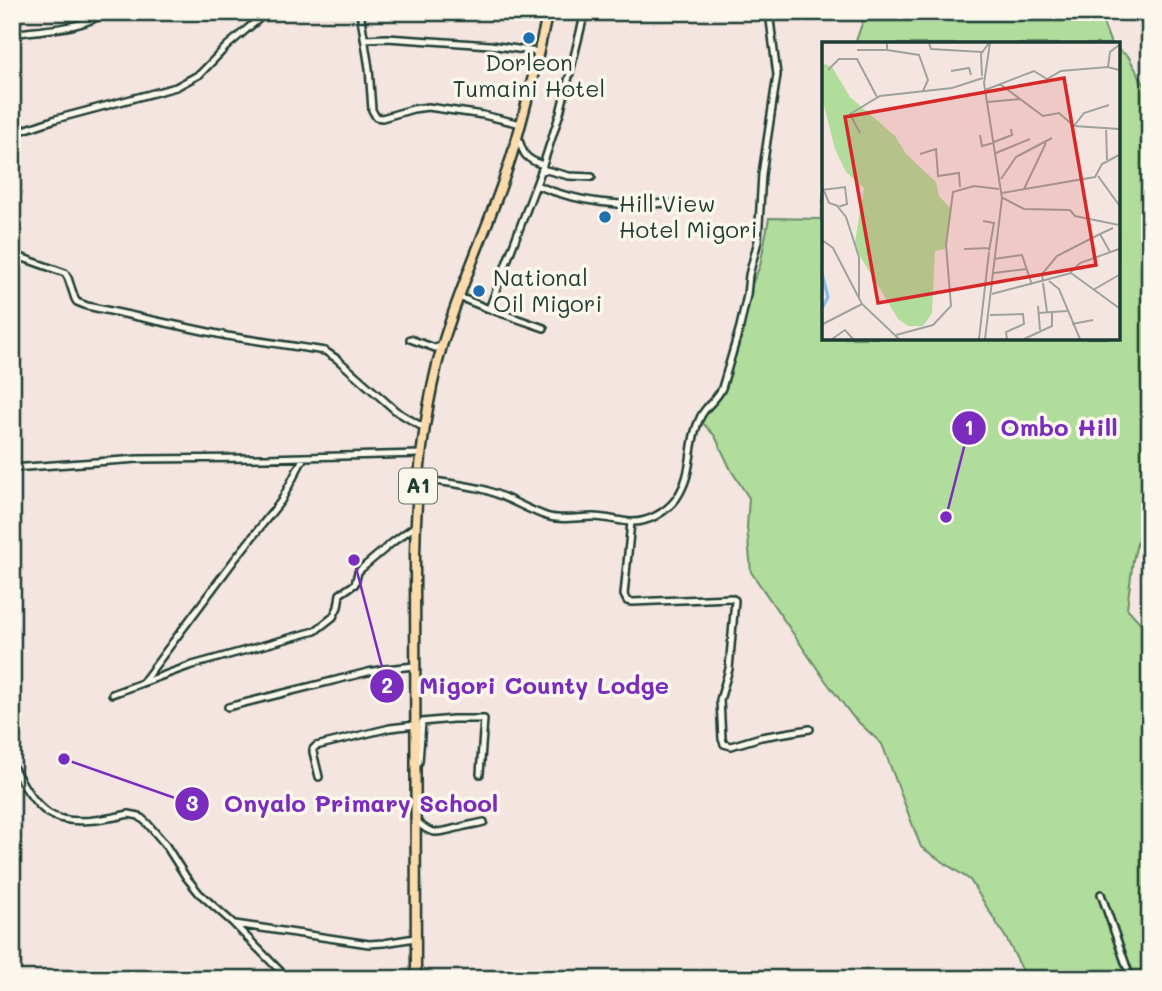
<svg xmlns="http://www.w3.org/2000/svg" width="1162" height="991" font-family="Mali,sans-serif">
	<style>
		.green { fill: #b0dd9b; stroke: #688d68; stroke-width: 2 }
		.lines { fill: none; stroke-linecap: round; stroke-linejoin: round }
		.minor-casing { stroke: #1f3d34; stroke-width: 10 }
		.highway-casing { stroke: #1f3d34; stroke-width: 13 }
		.minor { stroke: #fbf7ec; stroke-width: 5 }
		.highway { stroke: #fedbac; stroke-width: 8 }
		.poi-dot { fill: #1f6fb2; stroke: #fbf7ec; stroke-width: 2.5 }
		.labels { text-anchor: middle; stroke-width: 7; stroke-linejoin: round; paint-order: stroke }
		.shield { fill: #fbf7ec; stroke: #61756b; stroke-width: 2 }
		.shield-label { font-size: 21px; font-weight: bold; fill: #1f3d34 }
		.poi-label { font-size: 23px; fill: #1f3d34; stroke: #fbf7ec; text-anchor: start }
		.inset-river { fill: none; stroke: #8abfe7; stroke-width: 3.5 }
		.inset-road { fill: none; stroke: #9fa29c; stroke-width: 2 }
		.view { fill: #d62828; fill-opacity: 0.15; stroke: #d62828; stroke-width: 3.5 }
		.inset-edge { fill: none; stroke: #1f3d34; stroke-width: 3.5 }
		.leader { fill: none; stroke: #7b2cbf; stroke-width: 2.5 }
		.callout-dot { fill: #7b2cbf; stroke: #fbf7ec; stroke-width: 2.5 }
		.mark-label { font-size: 21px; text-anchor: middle; font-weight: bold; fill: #fff }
		.callout-label { font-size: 24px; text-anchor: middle; font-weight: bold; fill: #7b2cbf; stroke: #fbf7ec; stroke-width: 7; stroke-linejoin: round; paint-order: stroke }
	</style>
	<rect width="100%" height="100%" fill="#f4e5e1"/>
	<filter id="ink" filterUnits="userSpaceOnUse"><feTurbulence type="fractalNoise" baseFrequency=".0143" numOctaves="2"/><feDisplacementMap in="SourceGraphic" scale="14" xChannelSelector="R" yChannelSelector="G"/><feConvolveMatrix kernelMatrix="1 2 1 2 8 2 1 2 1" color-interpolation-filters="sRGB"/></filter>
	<g filter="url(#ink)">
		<path class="green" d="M 866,12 L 1099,12 L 1111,44 L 855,44 Z
			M 1118,50 L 1128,56 L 1150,95 L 1150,501 L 1146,506 L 1133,560 L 1127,608 L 1150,634 L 1150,979 L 1027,979 L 1006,938 L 970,880 L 921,847 L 882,744 L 853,717 L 825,680 L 751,572 L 747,527 L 749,498 L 731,470 L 715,436 L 699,419 L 715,400 L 733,350 L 747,295 L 760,266 L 769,218 L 821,219 L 824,191 L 824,338 L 1118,338 Z"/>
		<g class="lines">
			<defs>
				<path id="minor" d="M 360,12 L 369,68 L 372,110 L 376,117 L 382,118 L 413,109 L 428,107 L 483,115 L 521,124
					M 12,34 C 42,29 81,30 106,12
					M 364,39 L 387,38 L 490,45 L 538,52
					M 12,134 L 56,119 L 176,87 L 200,74 L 227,46 L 267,12
					M 518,137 C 523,154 525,159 543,165 L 542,169 L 569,176 L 592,177
					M 543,165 L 560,113 L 585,12
					M 542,169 L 489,309 L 544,328
					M 536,185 C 579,203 621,207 668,203
					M 12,254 L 65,273 L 68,278 L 75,299 L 77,302 L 87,306 L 227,336 L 325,351 L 337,359 L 396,411 L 424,428
					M 459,297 L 489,309
					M 410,339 L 435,348 L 442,346
					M 12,468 L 138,459 L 265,458 L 420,454
					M 419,479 C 440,482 461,484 482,489 C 504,495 524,508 546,516 C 561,521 578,517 593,517 C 606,517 618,521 630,522 C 648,523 666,512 676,499 C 695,472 687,444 700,418 C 705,406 717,400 722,388 L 740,327 L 747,295 L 749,275 L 758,241 L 762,174 L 777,75 L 769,12
					M 631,522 L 624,595 L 627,601 L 632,602 L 731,598 L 735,600 L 729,669 L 720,700 L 722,739 L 724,744 L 731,746 L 761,737 L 810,729
					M 143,682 L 235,559 L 281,501 L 304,457
					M 112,694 L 189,666 L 315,631 L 333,617 L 338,607 L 340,594 L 355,584 L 358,572 L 361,569 L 393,542 L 415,526
					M 228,707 L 368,672 L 385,669 L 415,666
					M 419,762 L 422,722 L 453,719 L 484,719 L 480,774
					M 12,765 C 21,781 32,802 48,813 C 69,827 107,819 129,814 L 139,816 L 147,823 L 165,844 L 186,877 L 199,893 L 233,923 L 288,979
					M 319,777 L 313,752 L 313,749 L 316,746 L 390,728 L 416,725
					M 416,820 C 432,838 440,832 461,827 C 469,825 476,824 484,822
					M 1101,894 L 1131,979
					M 235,924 L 369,944 L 384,943 L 415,938"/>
				<path id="highway" d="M 416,979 L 415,555 C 416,484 423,414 442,346 C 461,283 490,223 510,161 C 526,112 536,62 548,12"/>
			</defs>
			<use href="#minor" class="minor-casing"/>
			<use href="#highway" class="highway-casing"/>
			<use href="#minor" class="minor"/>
			<use href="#highway" class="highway"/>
		</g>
	</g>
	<g class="poi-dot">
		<circle cx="529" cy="38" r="7"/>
		<circle cx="605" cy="217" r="7"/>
		<circle cx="479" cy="291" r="7"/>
	</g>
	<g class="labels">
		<rect class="shield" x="399" y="468.5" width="38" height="35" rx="5"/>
		<g class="shield-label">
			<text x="418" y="493">A1</text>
		</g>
		<g class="poi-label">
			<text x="529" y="71" text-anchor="middle">Dorleon<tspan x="529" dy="26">Tumaini Hotel</tspan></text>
			<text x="619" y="212">Hill View<tspan x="619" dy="26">Hotel Migori</tspan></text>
			<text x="493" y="286">National<tspan x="493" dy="26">Oil Migori</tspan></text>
		</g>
	</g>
	<g transform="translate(822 42)">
		<rect width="298" height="298" fill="#f4e5e1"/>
		<path d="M 0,21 L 10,25 L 28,55 L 73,94 L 84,112 L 114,140 L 117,154 L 129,167 L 123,207 L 113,209 L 110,271 L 101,284 L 86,284 L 76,277 L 38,214 L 33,200 L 42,146 L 24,130 L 13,107 L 0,56 Z" fill="#b0dd9b"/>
		<path class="inset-river" d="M 0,232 L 6,255 L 0,266"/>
		<path class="inset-road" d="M 107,1 L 109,7 L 160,10M 35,8 L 65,8 L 65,1M 65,8 L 97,13 L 106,38 L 101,49M 286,25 L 288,10 L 297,3M 6,28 L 17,17 L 35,17 L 55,55M 129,29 L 147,26 L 149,33M 160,34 L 159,12 L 167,1M 178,42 L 221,74 L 237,71 L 252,84 L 297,87M 163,48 L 212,29 L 225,37 L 239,29 L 286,25 L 297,28M 165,60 L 198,57M 252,84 L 262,71 L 287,63M 284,85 L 285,118M 38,91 L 28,72 L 58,54 L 130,46 L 161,36M 158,93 L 160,104 L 171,101M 172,100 L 190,93 L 189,87M 174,111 L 208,97M 98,112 L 114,107 L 116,134 L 137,131 L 138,145M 276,134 L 297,163M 179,137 L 194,115 L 230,96M 0,144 L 7,161 L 16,164M 202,147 L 224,101M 0,148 L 23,145 L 25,162 L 16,165 L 24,175 L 37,215 L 37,257M 180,151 L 273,135 L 280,122 L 297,113M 181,156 L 202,167 L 248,168 L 253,174 L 297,183M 161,179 L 172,181 L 167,209M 0,198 L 11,206 L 40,262 L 77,297M 142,207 L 168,206M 288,210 L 278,192 L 291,186M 172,217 L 200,213 L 210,243M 172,231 L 205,227M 248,231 L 258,221 L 297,207M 227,239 L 237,247 L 258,297M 221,240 L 220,232 L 235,214 L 278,192M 221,241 L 225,270M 271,248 L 297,233M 170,252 L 249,231 L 297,266M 216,264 L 218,288M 216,271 L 245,269M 168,273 L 201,272 L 202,282 L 184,290 L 185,297M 1,282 L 40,262M 250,282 L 271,278M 74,293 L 111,283 L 129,264 L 124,203 L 131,150 L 152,144 L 177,147M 10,297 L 23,288 L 31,297M 157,297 L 167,210M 163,297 L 180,156 L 162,41 L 168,1M 202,297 L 230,284 L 230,270"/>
		<path class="view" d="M 242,36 L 274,223 L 56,261 L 23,75 Z"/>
		<rect width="298" height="298" class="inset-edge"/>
	</g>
	<path class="leader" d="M946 517L969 428M354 560L387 686M64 759L192 804"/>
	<g class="callout-dot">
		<circle cx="946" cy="517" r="7"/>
		<circle cx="354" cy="560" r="7"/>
		<circle cx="64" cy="759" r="7"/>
		<circle cx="969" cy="428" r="18"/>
		<circle cx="387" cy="686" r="18"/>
		<circle cx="192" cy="804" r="18"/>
	</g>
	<g class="mark-label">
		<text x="969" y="435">1</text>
		<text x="387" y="693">2</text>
		<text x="192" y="811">3</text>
	</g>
	<g class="callout-label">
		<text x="1059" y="436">Ombo Hill</text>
		<text x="544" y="694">Migori County Lodge</text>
		<text x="361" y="812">Onyalo Primary School</text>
	</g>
	<rect width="1162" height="991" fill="none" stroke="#fbf7ec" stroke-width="42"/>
	<rect x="21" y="21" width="1120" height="949" fill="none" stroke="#1f3d34" stroke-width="2.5" filter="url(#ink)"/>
</svg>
